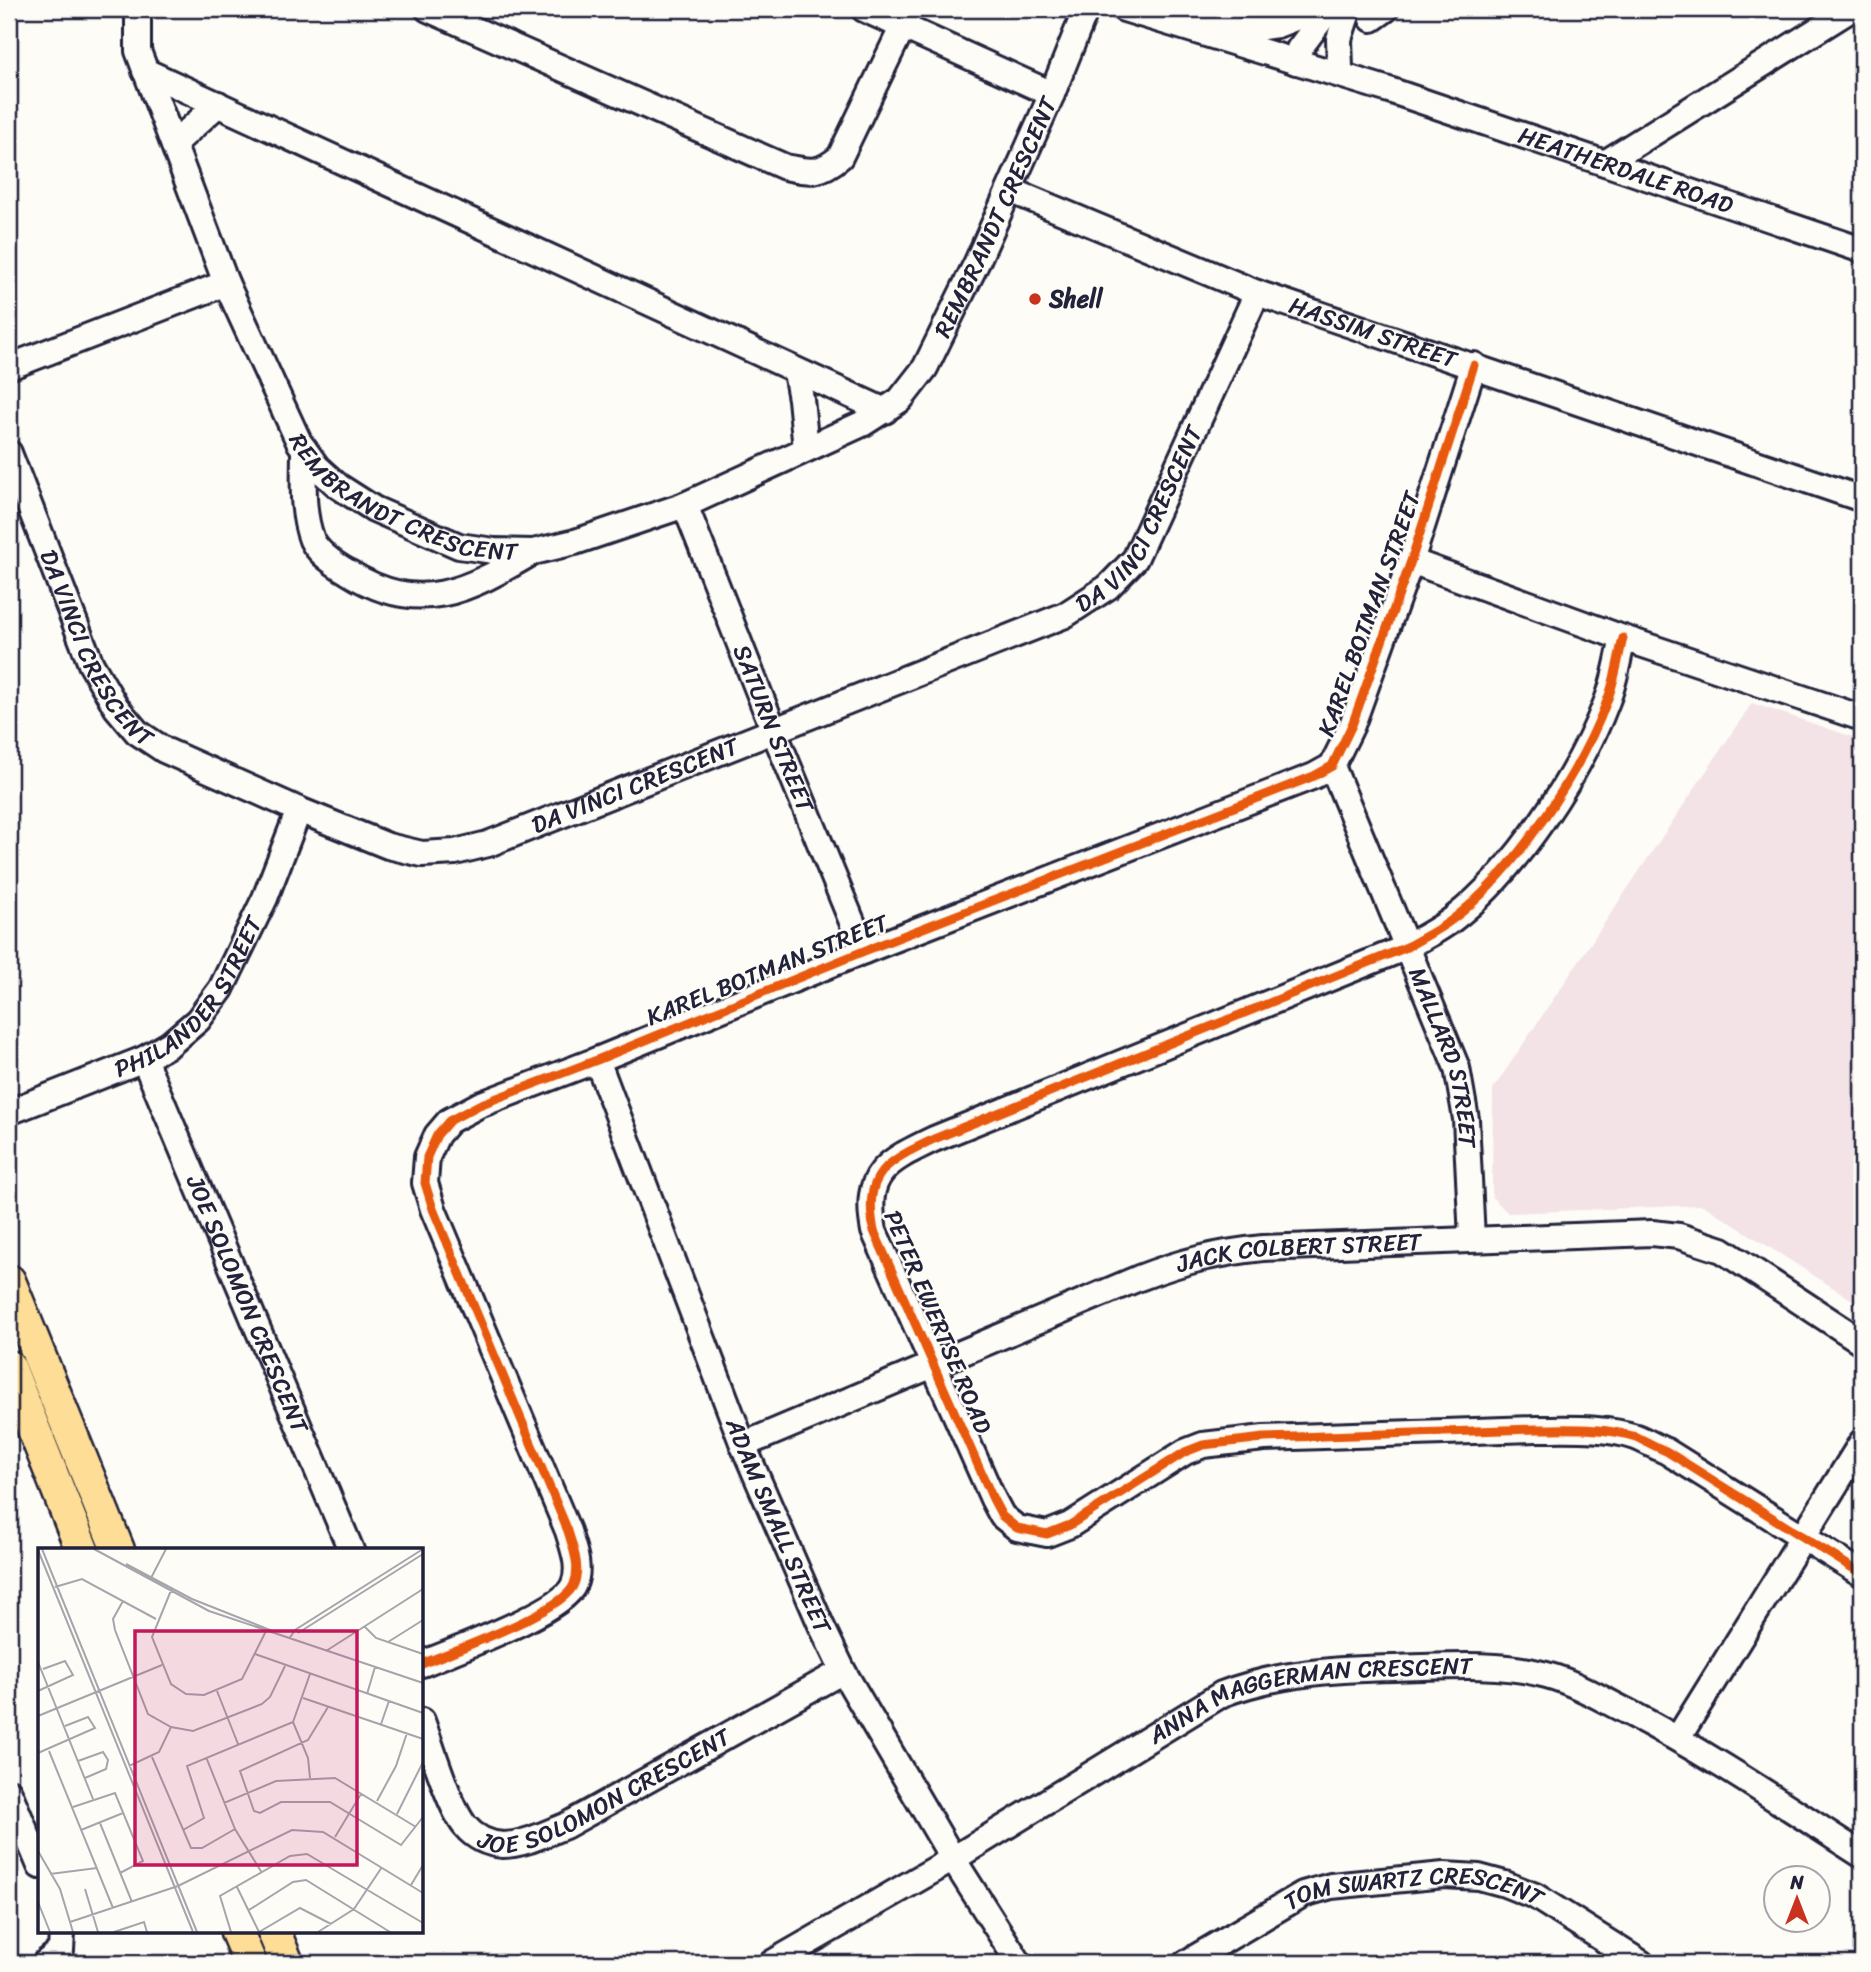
<svg xmlns="http://www.w3.org/2000/svg" width="1871" height="1972" font-family="Sriracha,sans-serif">
	<style>
		.built { fill: #f3e3e7 }
		.lines { fill: none; stroke-linecap: round; stroke-linejoin: round }
		.minor-casing { stroke: #22223b; stroke-width: 30 }
		.major-casing { stroke: #22223b; stroke-width: 37 }
		.minor { stroke: #fdfcf7; stroke-width: 24 }
		.major { stroke: #fedd96; stroke-width: 32 }
		.cycleway-casing { stroke: #fdfcf7; stroke-width: 13 }
		.cycleway { stroke: #e8590c; stroke-width: 9 }
		.poi-dot { fill: #c8321e; stroke: #fdfcf7; stroke-width: 2.5 }
		.labels { text-anchor: middle; stroke-width: 5; stroke-linejoin: round; paint-order: stroke }
		.street-label { font-size: 24px; fill: #22223b; stroke: #fdfcf7 }
		.poi-label { font-size: 24px; font-weight: bold; fill: #22223b; stroke: #fdfcf7; text-anchor: start }
		.inset-road { fill: none; stroke: #a5a5ac; stroke-width: 2 }
		.view { fill: #c2185b; fill-opacity: 0.15; stroke: #c2185b; stroke-width: 3.5 }
		.inset-edge { fill: none; stroke: #22223b; stroke-width: 3.5 }
	</style>
	<rect width="100%" height="100%" fill="#fdfcf7"/>
	<filter id="ink" filterUnits="userSpaceOnUse"><feTurbulence type="fractalNoise" baseFrequency=".0143" numOctaves="2"/><feDisplacementMap in="SourceGraphic" scale="14" xChannelSelector="R" yChannelSelector="G"/><feConvolveMatrix kernelMatrix="1 2 1 2 8 2 1 2 1" color-interpolation-filters="sRGB"/></filter>
	<g filter="url(#ink)">
		<path class="built" d="M 1752,703 L 1862,740 L 1862,1306 L 1703,1205 L 1508,1213 L 1492,1197 L 1493,1089 Z"/>
		<g class="lines">
			<defs>
				<g id="minor">
					<path id="s1" d="M 138,9 L 138,51 L 226,283 L 299,442 L 317,467 L 338,486 L 374,509 L 459,546 L 494,551 L 533,552 L 575,542 L 685,505 L 864,423 L 900,400 L 925,368 L 977,262 L 1052,94 L 1086,9"/>
					<path d="M 428,9 L 785,167 C 811,172 818,175 840,157 L 903,26 L 909,9"/>
					<path d="M 864,9 L 1052,94"/>
					<path id="s2" d="M 1124,9 L 1389,90 L 1862,250"/>
					<path d="M 1186,9 L 1230,26"/>
					<path d="M 1372,19 L 1386,9"/>
					<path d="M 1242,30 L 1277,25 L 1318,9"/>
					<path d="M 1296,62 L 1299,49 L 1329,9"/>
					<path d="M 1340,68 L 1339,39 L 1349,9"/>
					<path d="M 145,71 L 885,411"/>
					<path d="M 174,144 L 218,104"/>
					<path d="M 1605,163 L 1851,9"/>
					<path id="s3" d="M 1010,190 L 1257,293 L 1862,499"/>
					<path d="M 9,367 L 226,283"/>
					<path d="M 796,372 L 801,399 L 806,449"/>
					<path d="M 304,449 C 304,478 301,512 312,540 C 318,553 336,565 348,572 C 419,617 467,591 533,552"/>
					<path id="s4" d="M 9,453 L 91,664 L 116,707 L 137,732 L 164,750 L 299,810 L 388,846 L 422,854 L 455,852 L 488,844 L 1065,615 L 1108,587 L 1135,559 L 1257,293"/>
					<path id="s5" d="M 685,505 L 774,731 L 864,951"/>
					<path d="M 1411,561 L 1623,638 L 1862,718"/>
					<path d="M 1623,638 C 1618,659 1615,681 1607,701 C 1580,773 1515,872 1453,919 C 1439,930 1422,938 1407,947 L 934,1139 C 886,1162 863,1173 874,1231 L 993,1499 L 1002,1516 L 1017,1528 L 1047,1534 L 1070,1525 L 1185,1452 L 1203,1445 L 1264,1438 L 1537,1429 C 1570,1429 1605,1427 1636,1437 C 1646,1441 1656,1447 1666,1451 L 1862,1574"/>
					<path id="s6" d="M 1332,766 L 1457,1068 L 1466,1119 L 1472,1239"/>
					<path id="s7" d="M 144,1059 L 351,1550"/>
					<path id="s8" d="M 597,1060 L 743,1445 L 821,1625 L 843,1671 L 953,1859 L 1019,1963"/>
					<path id="s9" d="M 9,1112 L 144,1059 L 170,1044 L 198,1020 L 221,989 L 265,898 L 299,810"/>
					<path id="s10" d="M 743,1445 L 1139,1278 C 1183,1261 1217,1253 1263,1248 L 1652,1233 L 1679,1236 L 1722,1250 L 1862,1342"/>
					<path d="M 422,1664 C 452,1651 564,1612 574,1584 C 581,1567 573,1548 568,1531 L 433,1209 L 425,1183 L 427,1157 L 437,1135 L 449,1121 L 479,1105 L 597,1060 L 864,951 L 1314,776 L 1332,766 L 1352,725 L 1411,561 L 1474,365"/>
					<path id="s11" d="M 422,1721 C 432,1748 449,1806 465,1826 C 475,1838 489,1844 503,1845 C 524,1845 546,1833 565,1826 L 843,1671"/>
					<path d="M 1678,1738 L 1862,1442"/>
					<path d="M 9,1792 L 40,1866"/>
					<path d="M 45,1963 L 61,1950 L 62,1932"/>
					<path id="s12" d="M 772,1963 L 953,1859 L 1222,1694 C 1277,1673 1337,1669 1395,1668 C 1442,1667 1492,1662 1538,1673 C 1569,1679 1598,1697 1626,1711 C 1708,1753 1784,1805 1862,1855"/>
					<path id="s13" d="M 1186,1963 L 1303,1894 L 1331,1886 L 1444,1875 L 1479,1877 L 1505,1884 L 1535,1896 L 1641,1963"/>
				</g>
				<path id="major" d="M 9,1281 L 118,1550
					M 9,1367 L 82,1550
					M 237,1932 L 250,1963
					M 274,1932 L 287,1963"/>
			</defs>
			<use href="#minor" class="minor-casing"/>
			<use href="#major" class="major-casing"/>
			<use href="#minor" class="minor"/>
			<use href="#major" class="major"/>
			<defs>
				<path id="cycleway" d="M 1623,638 C 1618,659 1615,681 1607,701 C 1580,773 1515,872 1453,919 C 1439,930 1422,938 1407,947 L 934,1139 C 886,1162 863,1173 874,1231 L 993,1499 L 1002,1516 L 1017,1528 L 1047,1534 L 1070,1525 L 1185,1452 L 1203,1445 L 1264,1438 L 1537,1429 C 1570,1429 1605,1427 1636,1437 C 1646,1441 1656,1447 1666,1451 L 1862,1574
					M 422,1664 C 452,1651 564,1612 574,1584 C 581,1567 573,1548 568,1531 L 433,1209 L 425,1183 L 427,1157 L 437,1135 L 449,1121 L 479,1105 L 597,1060 L 864,951 L 1314,776 L 1332,766 L 1352,725 L 1411,561 L 1474,365"/>
			</defs>
			<use href="#cycleway" class="cycleway-casing"/>
			<use href="#cycleway" class="cycleway"/>
		</g>
	</g>
	<circle class="poi-dot" cx="1035" cy="299" r="7"/>
	<g class="labels">
		<g class="street-label">
			<text dy="8" stroke="none"><textPath href="#s2" startOffset="527">HEATHERDALE ROAD</textPath></text>
			<text dy="8" stroke="none"><textPath href="#s1" startOffset="1340">REMBRANDT CRESCENT</textPath></text>
			<text dy="8" stroke="none"><textPath href="#s3" startOffset="390">HASSIM STREET</textPath></text>
			<text dy="8" stroke="none"><textPath href="#s1" startOffset="588">REMBRANDT CRESCENT</textPath></text>
			<text dy="8" stroke="none"><textPath href="#s4" startOffset="1433">DA VINCI CRESCENT</textPath></text>
			<text transform="translate(1369 614) rotate(-70)" y="8">KAREL BOTMAN STREET</text>
			<text dy="8" stroke="none"><textPath href="#s4" startOffset="215">DA VINCI CRESCENT</textPath></text>
			<text dy="8" stroke="none"><textPath href="#s5" startOffset="240">SATURN STREET</textPath></text>
			<text dy="8" stroke="none"><textPath href="#s4" startOffset="845">DA VINCI CRESCENT</textPath></text>
			<text transform="translate(767 970) rotate(-22)" y="8">KAREL BOTMAN STREET</text>
			<text dy="8" stroke="none"><textPath href="#s9" startOffset="222">PHILANDER STREET</textPath></text>
			<text dy="8" stroke="none"><textPath href="#s6" startOffset="313">MALLARD STREET</textPath></text>
			<text dy="8" stroke="none"><textPath href="#s10" startOffset="593">JACK COLBERT STREET</textPath></text>
			<text dy="8" stroke="none"><textPath href="#s7" startOffset="266">JOE SOLOMON CRESCENT</textPath></text>
			<text transform="translate(938 1322) rotate(67)" y="8">PETER EWERTSE ROAD</text>
			<text dy="8" stroke="none"><textPath href="#s8" startOffset="500">ADAM SMALL STREET</textPath></text>
			<text dy="8" stroke="none"><textPath href="#s12" startOffset="609">ANNA MAGGERMAN CRESCENT</textPath></text>
			<text dy="8" stroke="none"><textPath href="#s11" startOffset="271">JOE SOLOMON CRESCENT</textPath></text>
			<text dy="8" stroke="none"><textPath href="#s13" startOffset="248">TOM SWARTZ CRESCENT</textPath></text>
		</g>
		<g class="poi-label">
			<text x="1049" y="307">Shell</text>
		</g>
	</g>
	<g transform="translate(38 1548)">
		<rect width="385" height="385" fill="#fdfcf7"/>
		<path class="inset-road" d="M 4,1 L 159,384M 56,1 L 171,63 L 385,135M 0,2 L 155,384M 88,16 L 154,51 L 237,84M 113,30 L 128,1M 17,39 L 44,31 L 118,71M 134,40 L 114,89 L 133,136 L 148,146 L 166,147 L 204,131 L 229,81M 85,53 L 75,71 L 77,82 L 110,166 L 133,179 L 155,183 L 224,156 L 232,149 L 247,118M 326,78 L 338,90 L 385,106M 260,85 L 385,6M 251,91 L 257,82 L 385,1M 350,94 L 385,72M 288,103 L 385,41M 217,106 L 385,165M 0,114 L 55,251M 0,143 L 35,127 L 27,113 L 5,121M 179,143 L 200,196M 329,146 L 337,119M 265,150 L 385,191M 290,159 L 270,192 L 202,223 L 216,263 L 222,265 L 243,254 L 292,254 L 363,297 L 385,269M 0,168 L 124,117M 255,174 L 270,210 L 272,230M 343,176 L 351,153M 11,203 L 75,360M 0,205 L 57,180 L 50,169 L 27,178M 114,209 L 153,300 L 164,300 L 197,281M 168,209 L 197,281 L 224,325M 40,213 L 65,204 L 70,212 L 68,221 L 47,230M 91,218 L 121,204 L 133,179M 339,253 L 358,218 L 369,185M 186,255 L 238,233 L 297,230 L 378,279M 35,259 L 77,245 L 105,313 L 82,325M 359,266 L 385,214M 62,275 L 94,354M 43,282 L 85,265M 145,282 L 166,270 L 149,218 L 255,174 L 272,126M 297,289 L 323,246M 0,303 L 22,341 L 35,384M 12,326 L 59,320M 373,337 L 385,317M 199,339 L 221,384M 47,341 L 60,384M 0,354 L 12,384M 211,362 L 255,334 L 268,332 L 352,384M 32,374 L 140,338 L 254,282 L 285,284 L 385,345M 76,384 L 106,374 L 109,384M 193,384 L 182,348 L 252,308 L 269,306 L 385,375M 221,384 L 262,360 L 293,376M 280,384 L 316,361 L 344,319"/>
		<path class="view" d="M 97,83 L 319,83 L 319,317 L 97,317 Z"/>
		<rect width="385" height="385" class="inset-edge"/>
	</g>
	<rect width="1871" height="1972" fill="none" stroke="#fdfcf7" stroke-width="35"/>
	<rect x="18" y="18" width="1836" height="1937" fill="none" stroke="#22223b" stroke-width="2.5" filter="url(#ink)"/>
	<g transform="translate(1797 1899)"><circle r="33" fill="#fdfcf7" stroke="#a5a5ac" stroke-width="2"/>
	<path d="M0-5L12 26L0 18L-12 26Z" fill="#c8321e"/>
	<text y="-10" font-size="19" font-weight="bold" text-anchor="middle" fill="#22223b">N</text>
	</g>
</svg>
